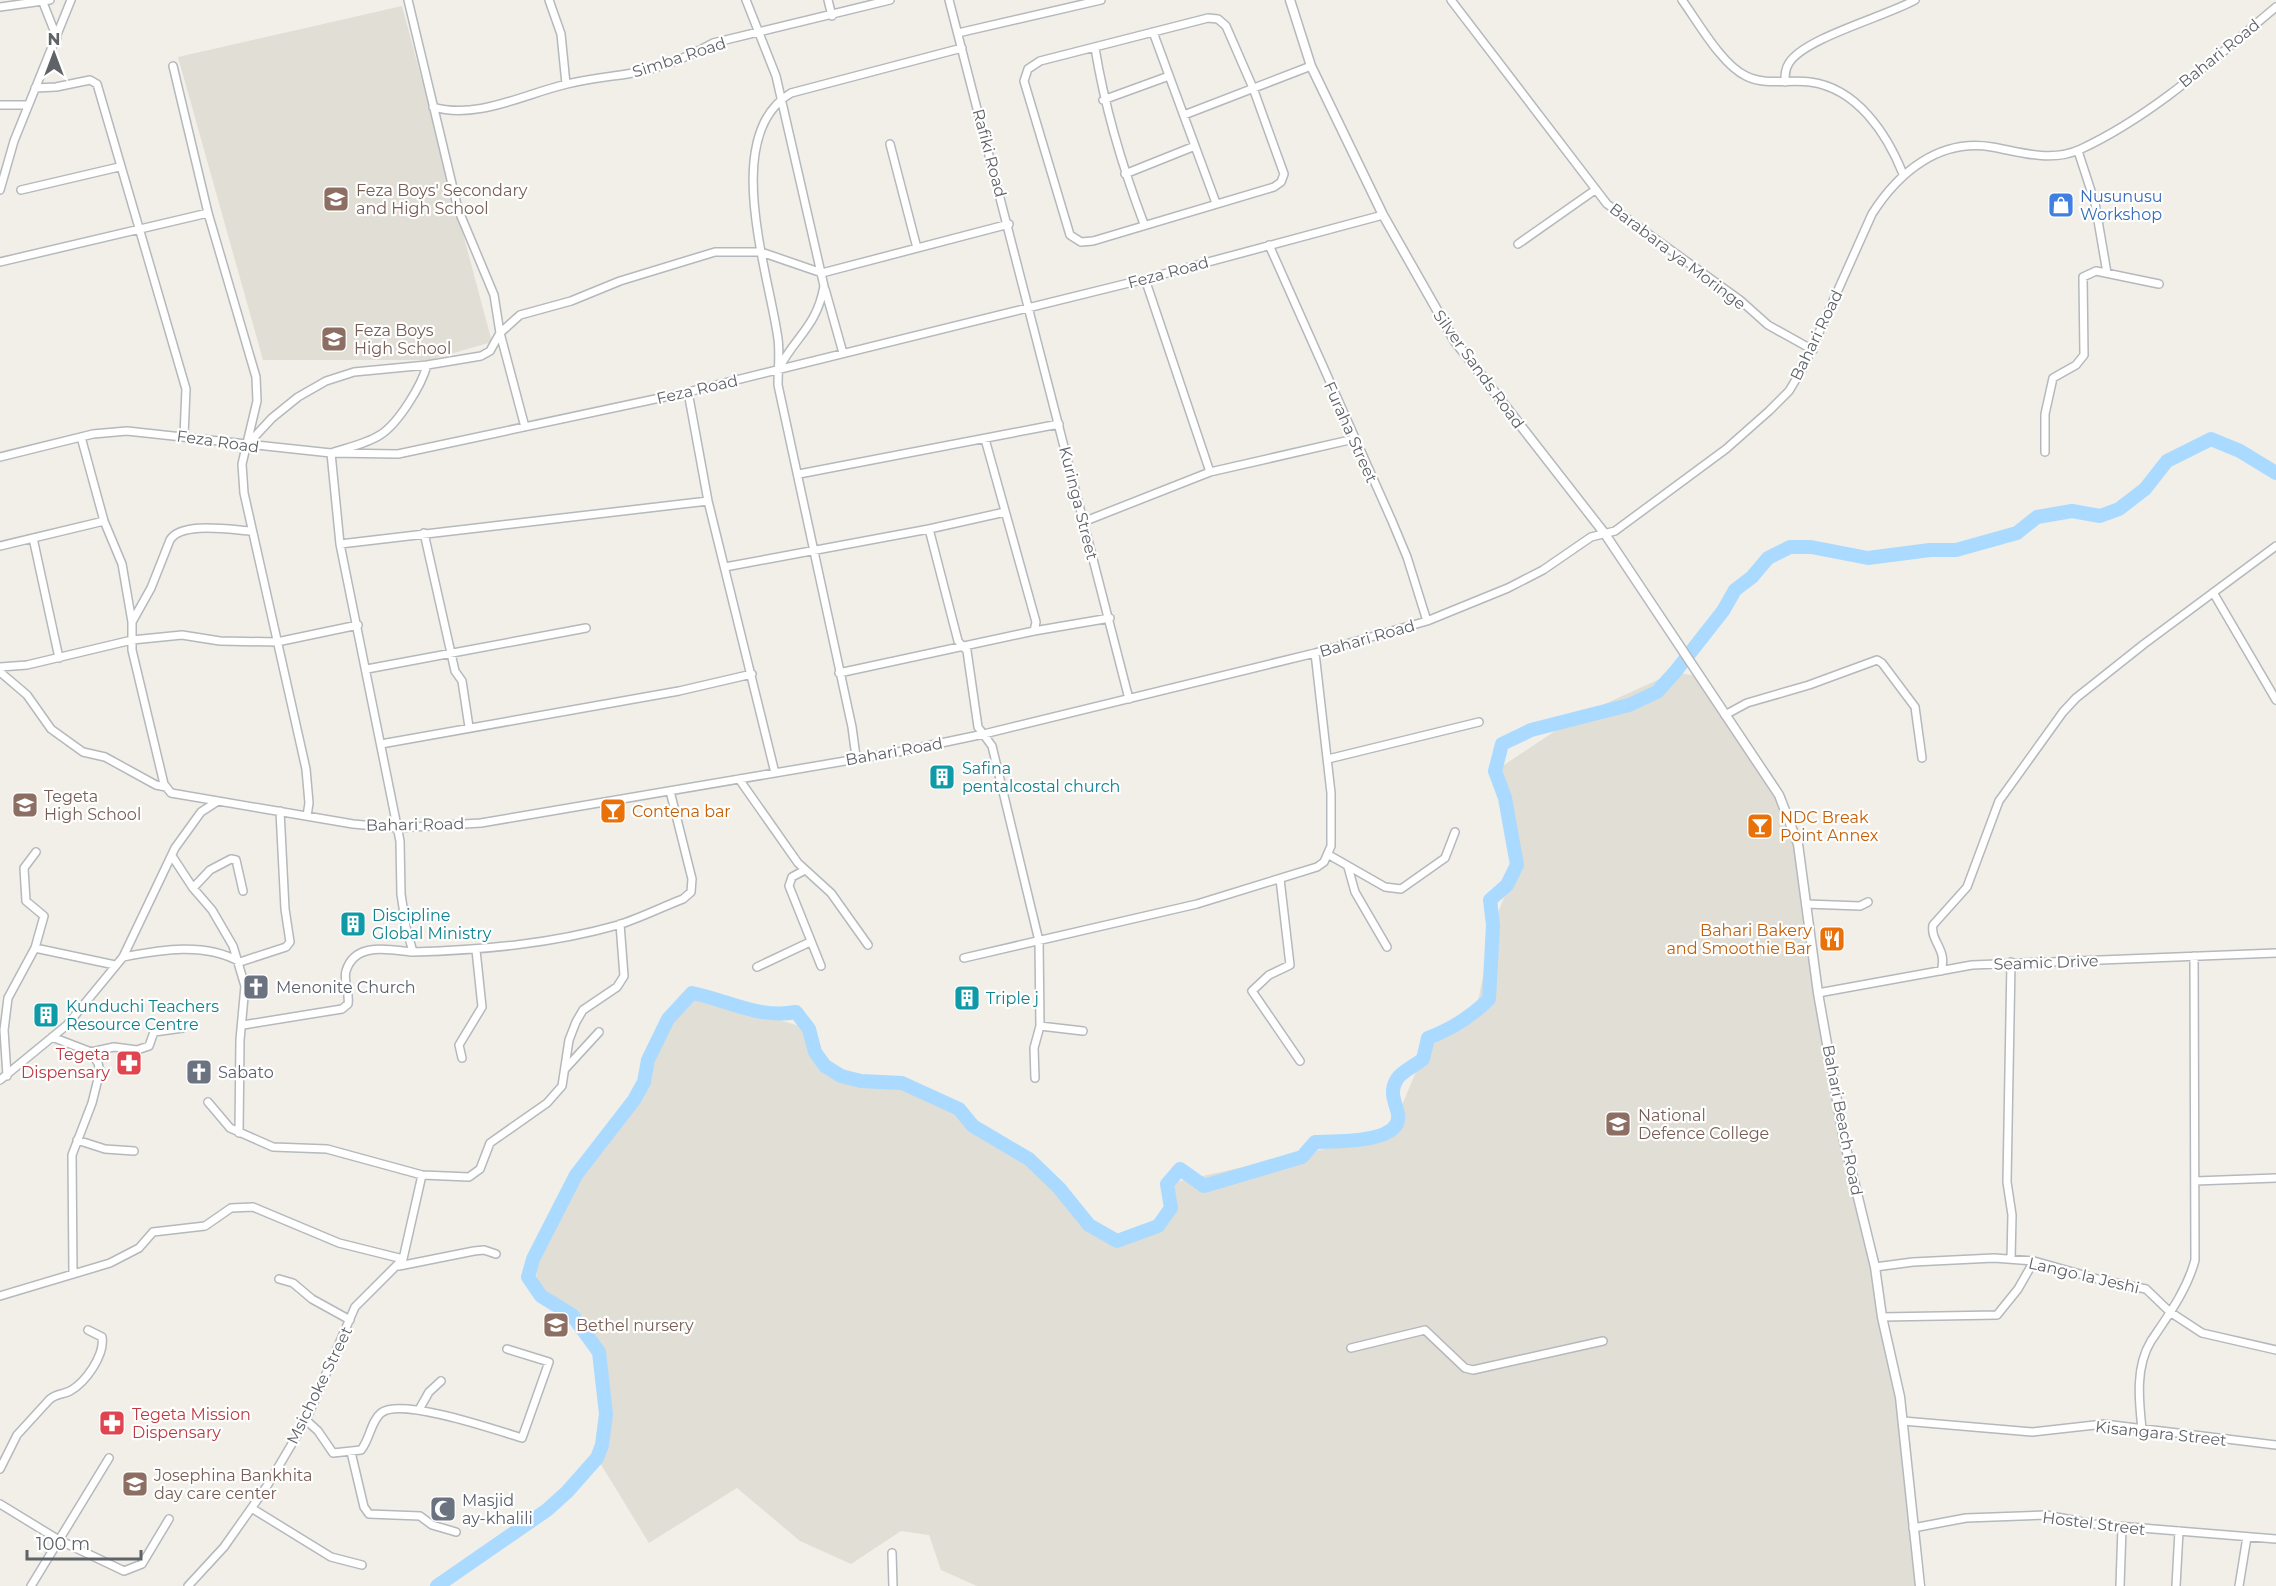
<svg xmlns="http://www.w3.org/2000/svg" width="2276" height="1586" font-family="Montserrat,sans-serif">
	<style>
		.education { fill: #e1ded6 }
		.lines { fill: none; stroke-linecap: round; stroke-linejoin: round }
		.river { stroke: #aadaff; stroke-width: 14 }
		.minor-casing { stroke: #b5b8bc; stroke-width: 10 }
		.tertiary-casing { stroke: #b5b8bc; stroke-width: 11 }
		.minor { stroke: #fff; stroke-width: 7 }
		.tertiary { stroke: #fff; stroke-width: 8 }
		.labels { text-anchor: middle; stroke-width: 4.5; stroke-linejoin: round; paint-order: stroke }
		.street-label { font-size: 16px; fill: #5f6368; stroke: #fff }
		.education-label { font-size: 16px; fill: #785e54; stroke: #fff; text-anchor: start }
		.shop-label { font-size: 16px; fill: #366cbe; stroke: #fff; text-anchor: start }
		.culture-label { font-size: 16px; fill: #0d838f; stroke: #fff; text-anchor: start }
		.food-label { font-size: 16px; fill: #c56008; stroke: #fff; text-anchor: start }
		.worship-label { font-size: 16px; fill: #5b616d; stroke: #fff; text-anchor: start }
		.health-label { font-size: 16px; fill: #be3a42; stroke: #fff; text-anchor: end }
	</style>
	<rect width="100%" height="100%" fill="#f1efe8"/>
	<path class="education" d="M 402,6 L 492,342 L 429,360 L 263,360 L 178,57 Z
		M 1675,672 L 1701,677 L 1779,795 L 1798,844 L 1818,993 L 1900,1397 L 1920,1586 L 977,1586 L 941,1570 L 929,1535 L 901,1531 L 851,1564 L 800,1541 L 737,1488 L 649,1543 L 597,1458 L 606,1414 L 599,1352 L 572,1315 L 541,1296 L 533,1259 L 576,1175 L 625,1114 L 658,1043 L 692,993 L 809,1029 L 825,1066 L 890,1083 L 959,1109 L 1029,1159 L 1089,1225 L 1117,1241 L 1158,1226 L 1171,1208 L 1167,1184 L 1390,1134 L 1425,1050 L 1476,1012 L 1493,925 L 1517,865 L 1495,771 L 1576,717 Z"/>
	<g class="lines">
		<path class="river" d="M 437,1586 L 547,1510 L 567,1492 L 597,1458 L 602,1445 L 606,1414 L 599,1352 L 572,1315 L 541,1296 L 528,1277 L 533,1259 L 576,1175 L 634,1100 L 644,1082 L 648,1060 L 668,1019 L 692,993 C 727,1000 759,1019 796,1012 L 809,1029 L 815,1052 L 825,1066 L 841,1076 L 861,1081 L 902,1083 L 959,1109 L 973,1126 L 1029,1159 L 1059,1188 L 1089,1225 L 1117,1241 L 1158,1226 L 1171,1208 L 1167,1184 L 1180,1169 L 1204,1186 L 1302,1157 L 1315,1142 C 1335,1141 1403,1144 1398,1114 C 1395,1101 1389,1092 1397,1079 C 1401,1072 1416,1065 1423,1059 L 1428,1038 C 1452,1029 1471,1017 1489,999 L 1493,925 L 1490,900 L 1507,885 L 1517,865 L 1505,798 L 1495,771 L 1502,744 L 1531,730 L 1629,705 L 1657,692 L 1675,672 L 1723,611 L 1735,590 L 1752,577 L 1768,558 L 1790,547 L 1811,547 L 1868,558 L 1930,550 L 1956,550 L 2017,533 L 2037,517 L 2072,511 L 2100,516 L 2119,509 L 2145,489 L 2167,461 L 2211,439 L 2240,451 L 2276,473"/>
		<defs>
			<path id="minor" d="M 42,0 L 57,38
				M 408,0 L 458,209 L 494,295 L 500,333 L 525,427
				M 549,0 L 561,34 L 566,84
				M 746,0 L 776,76 L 824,286 C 817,326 796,336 779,368
				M 828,0 L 832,16
				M 949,0 L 1129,699
				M 1451,0 L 1607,204 L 1740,300 L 1768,325 L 1813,350
				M 1682,0 C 1698,22 1722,65 1746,76 C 1766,86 1789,79 1810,82 C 1857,88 1887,134 1903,174
				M 0,7 L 50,0
				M 1208,18 L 1218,19 L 1226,26 L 1253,88 L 1284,174 L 1281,182 L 1274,187 L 1093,241 L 1081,242 L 1070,235 L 1024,81 L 1028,69 L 1040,61 Z
				M 1153,32 L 1216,203
				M 958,33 L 1101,0
				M 1095,48 C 1105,109 1122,166 1144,224
				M 173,66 L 208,213 L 256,377 L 257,401 L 242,464 L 244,493 L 306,769 L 309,803 L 307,816
				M 1785,82 C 1785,75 1785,69 1789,63 C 1804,38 1887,16 1915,0
				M 35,88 L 56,87 L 90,80 L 97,84 L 186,389 L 184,436
				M 1103,100 L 1169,76
				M 0,105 L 27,105
				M 433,107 C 477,120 524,94 567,84 C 587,79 607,77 627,74 C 656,70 688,57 713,43 L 890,0
				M 1184,115 L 1311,66
				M 890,144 L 917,248
				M 2078,151 L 2095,203 L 2107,273
				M 1125,174 L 1195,146
				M 0,190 L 14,141 L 71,0
				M 21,190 L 119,167
				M 1518,244 L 1595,190
				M 1269,245 L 1392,521 L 1407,557 L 1427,621
				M 0,262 L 208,213
				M 1145,279 L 1210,472
				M 825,289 L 843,353
				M 688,392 L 708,501 L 775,773
				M 81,437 L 104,521 L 122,564 L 132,622 L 132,650 L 164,784 L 171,793 L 353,824 L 397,828 L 481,823 L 898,752 L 984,734 L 1315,653 L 1427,621 L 1508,588 L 1543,570 L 1591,537 L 1615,531 L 1726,449 L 1769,411 L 1789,391 L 1804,366 L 1872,214 C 1898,173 1939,138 1992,147 C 2021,152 2051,163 2081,149 C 2154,115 2215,58 2276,7
				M 985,439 L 1036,622 L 1034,631
				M 246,446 L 272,418 L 298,397 L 326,381 L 354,372 L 427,365 L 481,356 L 490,351 L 500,333 L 520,315 L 571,301 L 620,281 L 715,252 L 761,252 L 822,273 L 1009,224
				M 2045,452 L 2045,414 L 2053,378 L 2076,365 L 2084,355 L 2083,277 L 2096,271 L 2159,284
				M 0,457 L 93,434 L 127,431 L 331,453 L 398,454 L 688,392 L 1145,279 L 1383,215
				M 799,474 L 1059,424
				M 1083,522 L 1210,472 L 1354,439
				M 929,529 L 958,641 L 967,651 L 978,727 L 992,746 L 1039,941 L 1040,1026 L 1034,1048 L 1035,1078
				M 424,533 L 455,671 L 462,681 L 469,727
				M 33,538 L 59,658
				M 340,544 L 708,501
				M 0,546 L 104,521
				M 725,567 L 929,529 L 1005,512
				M 2214,594 L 2276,700
				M 132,622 L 151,588 L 170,540 C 181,521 232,530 252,531
				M 0,667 L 27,665 L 132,640 L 182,635 L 220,641 L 277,642 L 358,625
				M 367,669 L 586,628
				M 0,672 L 27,695 L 51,729 L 83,752 L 105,757 L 156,785 L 166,787
				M 839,673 L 1034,631 L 1110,618
				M 1725,715 L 1747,703 L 1809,685 L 1877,660 L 1882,663 L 1915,707 L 1922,758
				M 381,744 L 679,691 L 752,674
				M 856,757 L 852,727 L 778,385 C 778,370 780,354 778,339 C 769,273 720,135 791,93 L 962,48
				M 1328,759 L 1479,722
				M 739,779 L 798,863 L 831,893 L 868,945
				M 1329,855 L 1385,887 L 1401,889 L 1445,858 L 1455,832
				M 172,856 L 193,888 L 210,870 L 231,859 L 236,860 L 243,891
				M 1348,867 L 1355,892 L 1387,947
				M 805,870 L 792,877 L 789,886 L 821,966
				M 1280,879 L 1290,965 L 1269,975 L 1252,991 L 1300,1061
				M 193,888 L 212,910 L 233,946 L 245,986 L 240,1040 L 239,1133
				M 1806,904 L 1860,906 L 1868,902
				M 35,948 L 115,965
				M 413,952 C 482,950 551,944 618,925 C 640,918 662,907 683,899 L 691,892 L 692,879 L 670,791
				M 123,957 C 161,950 204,942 240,962 L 286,947 L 290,942 L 285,909 L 280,811
				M 964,958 L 1197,904 L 1317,867 L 1324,862 L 1331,846 L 1331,793 L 1315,653
				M 2011,962 L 2007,1182 L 2012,1215 L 2011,1259
				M 757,967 L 810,942
				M 1941,971 C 1948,949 1930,942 1933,925 L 1967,887 L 1999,801 L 2063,712 L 2076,698 L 2144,644 L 2276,546
				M 1818,993 L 1972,965 L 2276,953
				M 243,1025 L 342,1009 L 348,1004 C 350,992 343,982 346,971 C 355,941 390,950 413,952 L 406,927 L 401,894 L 400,841 L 340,544 L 331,453 C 346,448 366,444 380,435 C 398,424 422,385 427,365
				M 1040,1026 L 1083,1031
				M 52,1037 L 91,1052 L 114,1047 L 137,1050 L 149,1046 L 154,1032 L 183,1028
				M 462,1058 L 459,1045 L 482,1007 L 476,950
				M 566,1068 L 599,1032
				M 7,1076 L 4,1030 L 8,998 L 35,948 L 44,916 L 26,901 L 24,868 L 36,852
				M 0,1080 L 67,1025 L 123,957 L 175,848 L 201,812 L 218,801
				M 208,1102 L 230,1128 L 273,1147 L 327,1149 L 422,1175 L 469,1177 L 480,1169 L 490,1143 L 547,1103 L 562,1086 L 569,1040 L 576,1022 L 583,1010 L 617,987 L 624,976 L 620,924
				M 77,1140 L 105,1149 L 134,1151
				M 2195,1181 L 2276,1178
				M 399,1266 L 474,1251 L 484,1250 L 496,1254
				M 1875,1267 L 1913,1262 L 1994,1258 L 2034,1261 L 2101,1280 L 2146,1289 L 2170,1312 L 2202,1333 L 2276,1350
				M 73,1273 L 72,1155 L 92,1103 L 100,1071 L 98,1063 L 91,1052
				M 279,1279 L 293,1283 L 312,1299 L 350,1320
				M 0,1296 L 110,1263 L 139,1248 L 153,1232 L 205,1226 L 231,1208 L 253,1207 L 339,1243 L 403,1259
				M 1882,1317 L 1997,1315 L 2018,1289 L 2034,1261
				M 1351,1348 L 1425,1330 L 1465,1368 L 1473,1370 L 1603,1341
				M 420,1408 L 429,1392 L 441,1381
				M 306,1420 L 318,1431 L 333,1453 L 361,1450 C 370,1439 371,1421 381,1413 C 401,1397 496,1430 522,1438 L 549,1362 L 507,1349
				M 1903,1421 L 2032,1432 L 2104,1424 L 2276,1445
				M 2142,1429 C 2139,1401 2135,1367 2151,1341 C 2168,1316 2187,1290 2195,1260 L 2194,956
				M 351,1452 L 364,1507 L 369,1514 L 420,1516 L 432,1525 L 456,1532
				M 0,1469 L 17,1435 L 49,1400 C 56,1393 62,1395 70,1391 C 86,1382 105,1355 102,1337 L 88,1330
				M 0,1504 L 59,1540 L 124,1571 L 142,1564 L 169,1519
				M 253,1509 L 331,1557 L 362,1565
				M 1913,1528 L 1966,1518 L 2046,1515 L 2093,1524 L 2276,1539
				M 892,1553 L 893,1586
				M 31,1586 L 109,1458
				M 188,1586 L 224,1547 L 267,1486 L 306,1420 L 355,1307 L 403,1259 L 422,1175
				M 2120,1586 L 2122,1527
				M 2176,1586 L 2179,1531
				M 2239,1586 L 2247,1537"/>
			<path id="tertiary" d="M 1290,0 L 1311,66 L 1383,215 L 1454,340 L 1605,534 L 1779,795 L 1798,844 L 1818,993 L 1844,1140 L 1875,1267 L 1882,1317 L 1900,1397 L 1920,1586"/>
		</defs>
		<use href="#minor" class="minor-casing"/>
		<use href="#tertiary" class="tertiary-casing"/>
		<use href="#minor" class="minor"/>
		<use href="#tertiary" class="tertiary"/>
	</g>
	<defs>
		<symbol id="school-square" viewBox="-11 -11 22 22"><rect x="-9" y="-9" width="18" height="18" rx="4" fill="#8d6e63" stroke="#fff"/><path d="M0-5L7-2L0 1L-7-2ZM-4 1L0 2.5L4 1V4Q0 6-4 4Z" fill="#fff"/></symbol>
		<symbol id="shop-square" viewBox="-11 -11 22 22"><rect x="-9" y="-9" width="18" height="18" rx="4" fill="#3f7fe0" stroke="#fff"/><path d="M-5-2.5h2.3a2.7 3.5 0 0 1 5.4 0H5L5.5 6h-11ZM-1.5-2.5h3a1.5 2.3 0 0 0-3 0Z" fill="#fff"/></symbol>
		<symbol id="building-square" viewBox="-11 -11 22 22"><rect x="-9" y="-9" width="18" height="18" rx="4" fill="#0f9aa8" stroke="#fff"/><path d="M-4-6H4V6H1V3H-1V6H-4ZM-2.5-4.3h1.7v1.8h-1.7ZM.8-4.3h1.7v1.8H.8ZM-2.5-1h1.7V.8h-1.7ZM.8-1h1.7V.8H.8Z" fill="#fff"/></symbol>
		<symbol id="bar-square" viewBox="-11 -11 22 22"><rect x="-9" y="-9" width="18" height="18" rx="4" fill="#e8710a" stroke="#fff"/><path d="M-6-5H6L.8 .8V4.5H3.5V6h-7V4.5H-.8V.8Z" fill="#fff"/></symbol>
		<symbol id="restaurant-square" viewBox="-11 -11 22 22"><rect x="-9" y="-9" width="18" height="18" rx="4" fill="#e8710a" stroke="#fff"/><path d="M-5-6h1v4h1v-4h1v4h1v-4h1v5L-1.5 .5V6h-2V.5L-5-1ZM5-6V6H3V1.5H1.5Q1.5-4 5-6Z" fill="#fff"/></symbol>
		<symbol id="church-square" viewBox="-11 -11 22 22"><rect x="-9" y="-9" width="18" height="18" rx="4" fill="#6b7280" stroke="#fff"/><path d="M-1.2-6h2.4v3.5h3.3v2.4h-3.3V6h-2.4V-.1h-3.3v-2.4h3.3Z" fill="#fff"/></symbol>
		<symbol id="pharmacy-square" viewBox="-11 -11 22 22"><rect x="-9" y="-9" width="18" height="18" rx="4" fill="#e0444e" stroke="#fff"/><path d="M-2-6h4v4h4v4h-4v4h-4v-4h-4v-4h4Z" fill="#fff"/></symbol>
		<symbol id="mosque-square" viewBox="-11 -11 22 22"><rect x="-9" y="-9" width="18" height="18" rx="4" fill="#6b7280" stroke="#fff"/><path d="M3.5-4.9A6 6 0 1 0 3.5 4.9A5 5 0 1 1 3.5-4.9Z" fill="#fff"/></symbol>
	</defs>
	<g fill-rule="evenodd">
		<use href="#school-square" x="321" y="184" width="30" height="30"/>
		<use href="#shop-square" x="2046" y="190" width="30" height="30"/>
		<use href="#school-square" x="319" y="324" width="30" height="30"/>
		<use href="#building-square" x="927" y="762" width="30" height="30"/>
		<use href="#school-square" x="10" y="790" width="30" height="30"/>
		<use href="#bar-square" x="598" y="796" width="30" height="30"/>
		<use href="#bar-square" x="1745" y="811" width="30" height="30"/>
		<use href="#building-square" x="338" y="909" width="30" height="30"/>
		<use href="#restaurant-square" x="1817" y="924" width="30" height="30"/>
		<use href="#church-square" x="241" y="972" width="30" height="30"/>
		<use href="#building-square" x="952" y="983" width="30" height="30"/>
		<use href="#building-square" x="31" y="1000" width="30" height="30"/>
		<use href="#pharmacy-square" x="114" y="1048" width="30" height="30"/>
		<use href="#church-square" x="184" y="1057" width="30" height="30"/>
		<use href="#school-square" x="1603" y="1109" width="30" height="30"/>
		<use href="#school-square" x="541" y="1310" width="30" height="30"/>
		<use href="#pharmacy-square" x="97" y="1408" width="30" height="30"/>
		<use href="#school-square" x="120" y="1469" width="30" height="30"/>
		<use href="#mosque-square" x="428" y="1494" width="30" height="30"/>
	</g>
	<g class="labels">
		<g class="street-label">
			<text transform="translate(2219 53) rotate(-39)" y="6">Bahari Road</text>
			<text transform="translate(679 57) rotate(-18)" y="6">Simba Road</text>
			<text transform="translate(990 153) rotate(75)" y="6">Rafiki Road</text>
			<text transform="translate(1678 256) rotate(37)" y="6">Barabara ya Moringe</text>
			<text transform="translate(1168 272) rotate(-15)" y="6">Feza Road</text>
			<text transform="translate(1816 335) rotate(-64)" y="6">Bahari Road</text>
			<text transform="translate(1479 369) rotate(54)" y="6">Silver Sands Road</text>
			<text transform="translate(697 389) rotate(-13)" y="6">Feza Road</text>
			<text transform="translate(1351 432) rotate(66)" y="6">Furaha Street</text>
			<text transform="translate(218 441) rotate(8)" y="6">Feza Road</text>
			<text transform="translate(1079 503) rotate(76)" y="6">Kuringa Street</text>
			<text transform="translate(1367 638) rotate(-16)" y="6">Bahari Road</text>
			<text transform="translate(894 751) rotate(-10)" y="6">Bahari Road</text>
			<text transform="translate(415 824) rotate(-1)" y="6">Bahari Road</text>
			<text transform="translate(2046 962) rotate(-2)" y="6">Seamic Drive</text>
			<text transform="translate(1843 1120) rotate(79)" y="6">Bahari Beach Road</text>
			<text transform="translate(2084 1275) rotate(13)" y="6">Lango la Jeshi</text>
			<text transform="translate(319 1385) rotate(-64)" y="6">Msichoke Street</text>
			<text transform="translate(2161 1433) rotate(6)" y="6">Kisangara Street</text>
			<text transform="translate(2094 1523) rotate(7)" y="6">Hostel Street</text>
		</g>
		<g class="education-label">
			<text x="356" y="196">Feza Boys' Secondary<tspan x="356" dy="18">and High School</tspan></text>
			<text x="354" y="336">Feza Boys<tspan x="354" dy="18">High School</tspan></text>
			<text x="44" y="802">Tegeta<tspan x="44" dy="18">High School</tspan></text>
			<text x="1638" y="1121">National<tspan x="1638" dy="18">Defence College</tspan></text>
			<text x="576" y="1331">Bethel nursery</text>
			<text x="154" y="1481">Josephina Bankhita<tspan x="154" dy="18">day care center</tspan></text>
		</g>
		<g class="shop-label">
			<text x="2080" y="202">Nusunusu<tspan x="2080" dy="18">Workshop</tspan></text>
		</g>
		<g class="culture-label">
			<text x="962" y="774">Safina<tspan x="962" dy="18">pentalcostal church</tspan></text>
			<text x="372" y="921">Discipline<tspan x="372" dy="18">Global Ministry</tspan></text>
			<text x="986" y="1004">Triple j</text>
			<text x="66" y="1012">Kunduchi Teachers<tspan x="66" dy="18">Resource Centre</tspan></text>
		</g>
		<g class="food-label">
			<text x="632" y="817">Contena bar</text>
			<text x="1780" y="823">NDC Break<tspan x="1780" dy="18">Point Annex</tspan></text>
			<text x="1812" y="936" text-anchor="end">Bahari Bakery<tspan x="1812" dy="18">and Smoothie Bar</tspan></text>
		</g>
		<g class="worship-label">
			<text x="276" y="993">Menonite Church</text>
			<text x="218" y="1078">Sabato</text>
			<text x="462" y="1506">Masjid<tspan x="462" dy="18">ay-khalili</tspan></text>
		</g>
		<g class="health-label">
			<text x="110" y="1060">Tegeta<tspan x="110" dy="18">Dispensary</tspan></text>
			<text x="132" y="1420" text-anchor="start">Tegeta Mission<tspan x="132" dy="18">Dispensary</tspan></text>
		</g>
	</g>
	<g transform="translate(54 54)" stroke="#ffffff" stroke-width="4.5" paint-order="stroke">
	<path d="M0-4.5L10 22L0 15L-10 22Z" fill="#5f6368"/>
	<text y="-9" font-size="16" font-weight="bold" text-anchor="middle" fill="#5f6368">N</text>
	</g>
	<path d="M27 1550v9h114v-9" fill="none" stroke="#5f6368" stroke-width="3"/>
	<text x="36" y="1550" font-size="18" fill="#5f6368" stroke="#ffffff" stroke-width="4.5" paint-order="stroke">100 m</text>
</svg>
